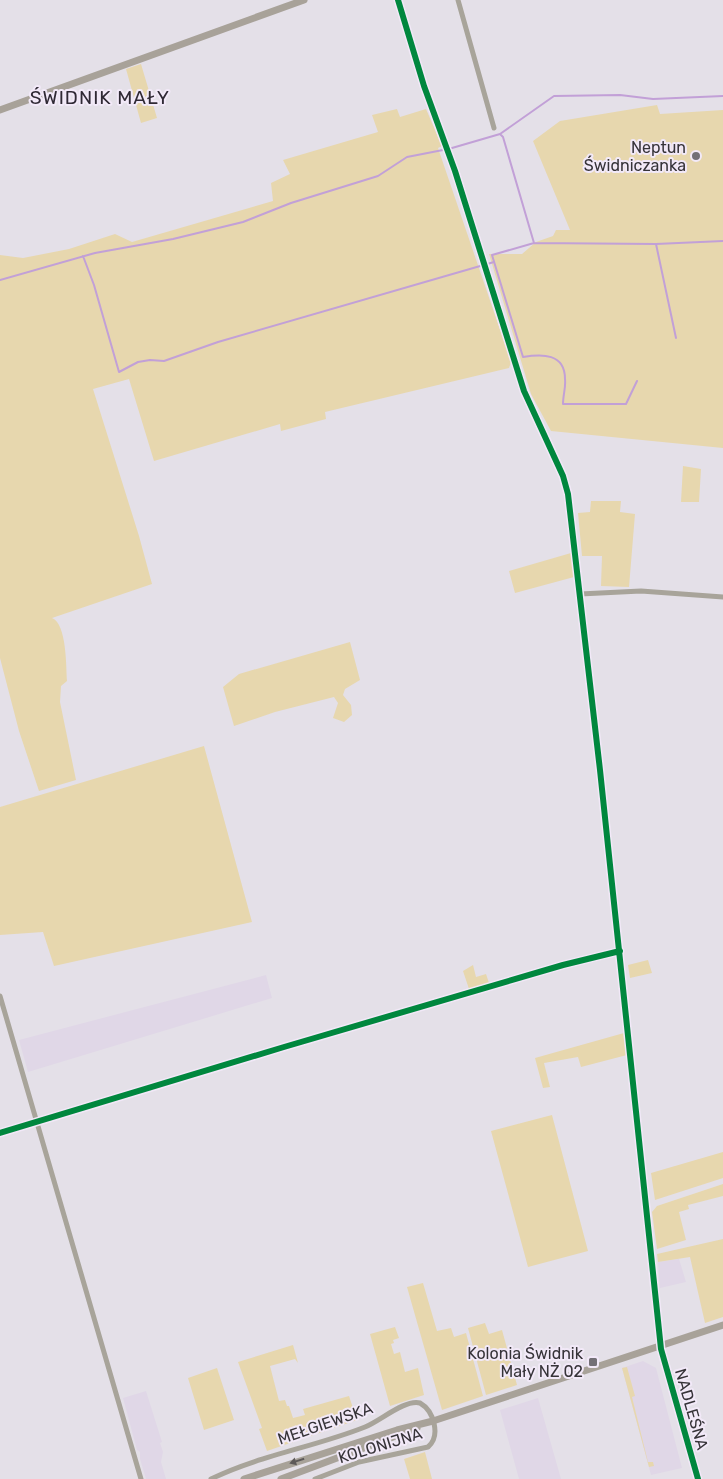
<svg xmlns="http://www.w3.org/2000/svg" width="723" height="1479" font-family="Rubik,sans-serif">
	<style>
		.built { fill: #e0d7e7 }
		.green { fill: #e7d7ae }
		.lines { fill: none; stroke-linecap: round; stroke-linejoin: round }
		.stream { stroke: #c2a0d7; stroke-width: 2 }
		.street { stroke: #a8a49a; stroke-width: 5 }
		.secondary { stroke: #a8a299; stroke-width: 7 }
		.cycleway-casing { stroke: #f2e9f8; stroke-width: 9 }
		.cycleway { stroke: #00873e; stroke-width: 6 }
		.oneway { fill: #5e5a5a }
		.poi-dot { fill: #737076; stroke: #f2e9f8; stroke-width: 2 }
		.labels { text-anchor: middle; stroke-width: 4; stroke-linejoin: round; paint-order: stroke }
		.poi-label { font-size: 16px; fill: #363338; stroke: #f2e9f8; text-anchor: end }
		.street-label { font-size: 16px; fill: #363338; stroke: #f2e9f8 }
		.quarter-label { font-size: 19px; letter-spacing: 1px; fill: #2f2934; stroke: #f2e9f8 }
	</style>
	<rect width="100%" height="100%" fill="#e4e0e8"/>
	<path class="built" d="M 266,975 L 272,998 L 28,1072 L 19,1040 Z
		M 679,1259 L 686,1282 L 660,1288 L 658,1262 Z
		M 643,1361 L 656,1368 L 682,1468 L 651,1475 L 622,1368 Z
		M 146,1391 L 162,1442 L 160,1443 L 163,1452 L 161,1462 L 166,1479 L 146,1479 L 140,1459 L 140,1452 L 137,1450 L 123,1398 Z
		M 538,1398 L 561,1479 L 519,1479 L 500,1410 Z"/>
	<path class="green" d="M 141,64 L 157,118 L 141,123 L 126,69 Z
		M 657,105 L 660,114 L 723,110 L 723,448 L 551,431 L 531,394 L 489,254 L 522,254 L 536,242 L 553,236 L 556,230 L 570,230 L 533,141 L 560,121 Z
		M 397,109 L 400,117 L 426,109 L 442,146 L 438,148 L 511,362 L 509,368 L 325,412 L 326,419 L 281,431 L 280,424 L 154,461 L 129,379 L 93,389 L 139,536 L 152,584 L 52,618 C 67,624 66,667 67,681 L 61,686 L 60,702 L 76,780 L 39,791 L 19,731 L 0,658 L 0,255 L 23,258 L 69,249 L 115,234 L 132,242 L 273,201 L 271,183 L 290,174 L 283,160 L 378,132 L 372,115 Z
		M 683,466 L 701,469 L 699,502 L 681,502 Z
		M 591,501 L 621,501 L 620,512 L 635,514 L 629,587 L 601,586 L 602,556 L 582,556 L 578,513 L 590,512 Z
		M 571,553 L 574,577 L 515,593 L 509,571 Z
		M 350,642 L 360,680 L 345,689 L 343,695 L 351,705 L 352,715 L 344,722 L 333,718 L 338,703 L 334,697 L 275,712 L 234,726 L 223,687 L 239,674 Z
		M 204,746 L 252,922 L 54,966 L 43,932 L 0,935 L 0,807 Z
		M 648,960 L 652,973 L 630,978 L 628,965 Z
		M 473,965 L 476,977 L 486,974 L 489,983 L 469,989 L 463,971 Z
		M 624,1033 L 627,1055 L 581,1067 L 578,1057 L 544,1063 L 550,1087 L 543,1088 L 535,1058 Z
		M 552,1115 L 588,1251 L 528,1267 L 491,1131 Z
		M 723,1152 L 723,1178 L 655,1200 L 651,1173 Z
		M 723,1184 L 723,1196 L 688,1205 L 689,1209 L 679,1212 L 686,1240 L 657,1249 L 652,1212 L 657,1206 Z
		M 723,1239 L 723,1317 L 705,1323 L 690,1257 L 658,1262 L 657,1254 Z
		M 423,1283 L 437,1331 L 451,1328 L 454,1337 L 466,1333 L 483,1396 L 442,1410 L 407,1287 Z
		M 485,1323 L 489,1334 L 502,1330 L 517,1385 L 486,1395 L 468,1328 Z
		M 395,1327 L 399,1338 L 393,1340 L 394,1343 L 391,1344 L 394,1354 L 400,1352 L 405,1372 L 418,1368 L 424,1395 L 390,1406 L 370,1334 Z
		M 293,1345 L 298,1363 L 295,1359 L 270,1366 L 279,1401 L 285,1400 L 287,1406 L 289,1406 L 293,1418 L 305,1415 L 303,1409 L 349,1396 L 357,1420 L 267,1451 L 259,1429 L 262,1428 L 238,1362 Z
		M 627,1367 L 635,1396 L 632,1397 L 648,1462 L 653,1462 L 654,1466 L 649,1467 L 622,1368 Z
		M 217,1368 L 234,1420 L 204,1430 L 188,1378 Z
		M 425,1452 L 432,1479 L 410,1479 L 404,1459 Z"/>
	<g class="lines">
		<path class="stream" d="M 452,148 L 500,134
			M 534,243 L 503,137 L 500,134 L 554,96 L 620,95 L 653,99 L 723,96
			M 656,244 L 676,338
			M 83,256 L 94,285 L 119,372 L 138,362 L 150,360 L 164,361 L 218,342 L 494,262
			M 0,280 L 95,253 L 173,239 L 243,222 L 291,203 L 378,176 L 407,157 L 443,150
			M 637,381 L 626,404 L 563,404 C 563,395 566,387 565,379 C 565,353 542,354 523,357 L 492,255 L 534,243 L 656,244 L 723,241"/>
		<path class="street" d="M 398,0 L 424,86 L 455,171 L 524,391 L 563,476 L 568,494 L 600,770 L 661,1349 L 698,1479
			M 458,0 L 494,128
			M 580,594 L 641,591 L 723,597
			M 0,996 L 141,1479
			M 0,1133 L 284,1047 L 563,965 L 620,951
			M 211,1479 C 260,1455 315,1447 365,1427 C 380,1421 405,1399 420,1403 C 434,1411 441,1436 428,1447 L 359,1462 L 315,1479"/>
		<path class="secondary" d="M 0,110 L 304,0
			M 244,1479 L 397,1430 L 433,1421 L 723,1325
			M 281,1479 L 417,1428"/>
		<defs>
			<path id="cycleway" d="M 398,0 L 424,86 L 455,171 L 524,391 L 563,476 L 568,494 L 600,770 L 661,1349 L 698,1479
				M 0,1133 L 284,1047 L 563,965 L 620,951"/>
		</defs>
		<use href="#cycleway" class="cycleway-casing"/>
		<use href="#cycleway" class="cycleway"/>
	</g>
	<defs><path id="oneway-solid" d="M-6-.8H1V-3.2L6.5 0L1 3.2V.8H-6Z" transform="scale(1.25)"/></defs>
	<use class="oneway" href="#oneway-solid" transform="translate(297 1461) rotate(163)"/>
	<g class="poi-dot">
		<circle cx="696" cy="156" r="5"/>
		<rect x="588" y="1357" width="10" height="10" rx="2.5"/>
	</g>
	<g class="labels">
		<g class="poi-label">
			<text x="686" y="153">Neptun<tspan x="686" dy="18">Świdniczanka</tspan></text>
			<text x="583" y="1359">Kolonia Świdnik<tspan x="583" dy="18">Mały NŻ 02</tspan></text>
		</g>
		<g class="street-label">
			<text transform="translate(692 1409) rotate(74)" y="6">NADLEŚNA</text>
			<text transform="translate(325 1423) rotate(-19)" y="6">MEŁGIEWSKA</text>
			<text transform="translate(380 1445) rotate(-17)" y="6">KOLONIJNA</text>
		</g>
		<g class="quarter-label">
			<text x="100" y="104">ŚWIDNIK MAŁY</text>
		</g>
	</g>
</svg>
